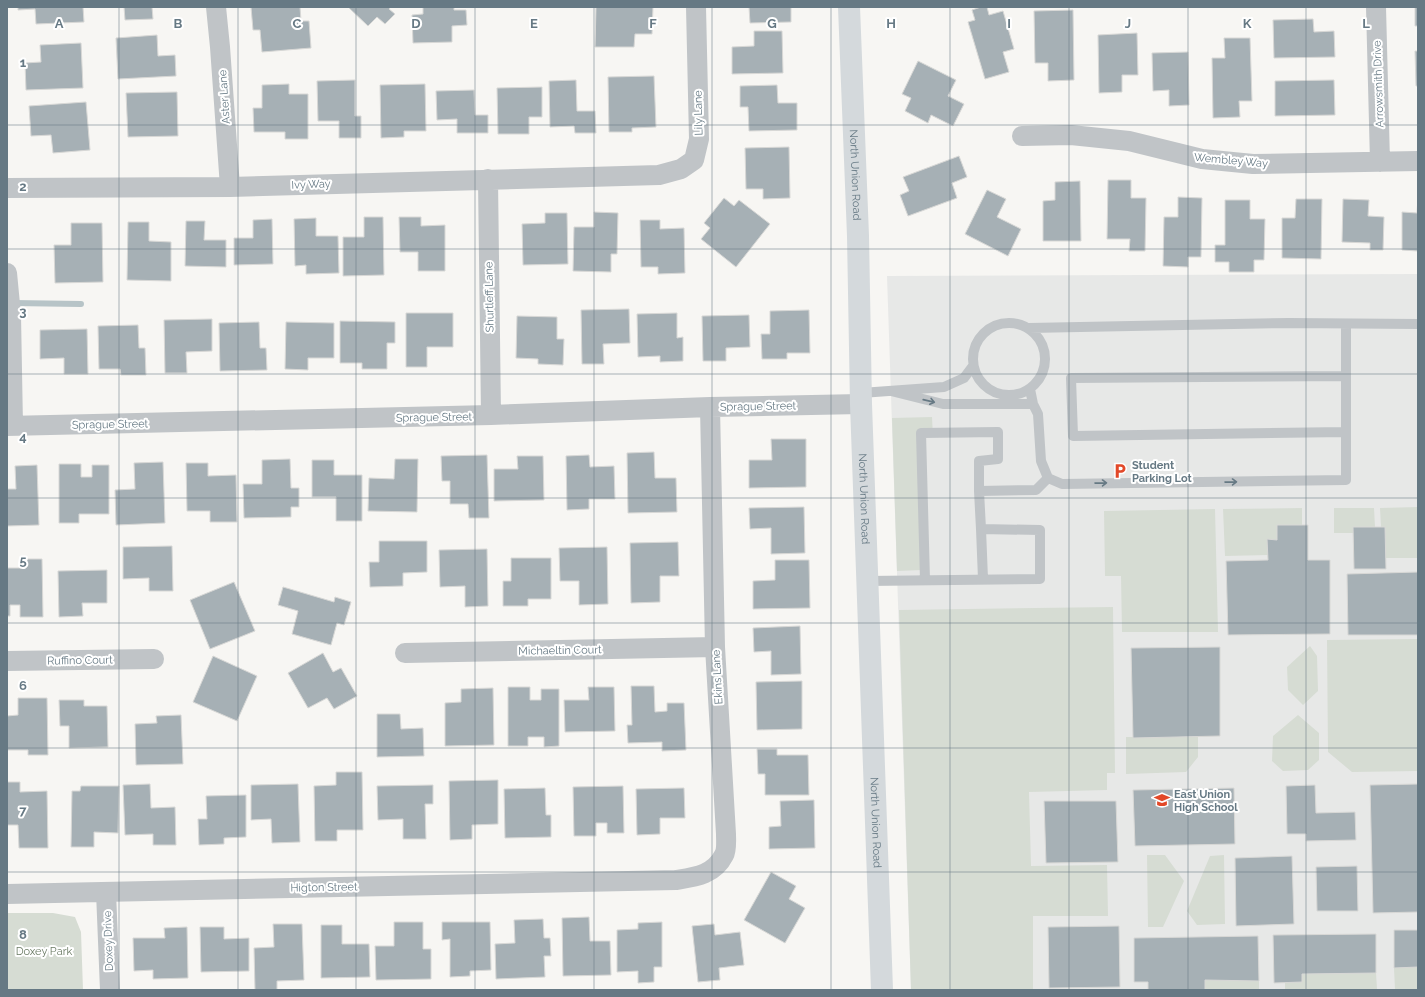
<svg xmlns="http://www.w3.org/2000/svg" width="1425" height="997" font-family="Raleway,sans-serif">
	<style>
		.built { fill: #e7e8e7 }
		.green { fill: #d6dcd3 }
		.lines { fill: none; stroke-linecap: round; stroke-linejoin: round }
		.stream { stroke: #b7c4c7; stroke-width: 6 }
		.building { fill: #a6b0b5; stroke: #d8d8d6 }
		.lane { stroke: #c0c4c7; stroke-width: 10 }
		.street { stroke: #c0c4c7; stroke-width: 20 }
		.secondary { stroke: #d4d9dc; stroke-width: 22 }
		.oneway { stroke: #667984 }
		.grid { fill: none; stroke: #667984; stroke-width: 1; stroke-opacity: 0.55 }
		.labels { text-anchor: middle; stroke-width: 4; stroke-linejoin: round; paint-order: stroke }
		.street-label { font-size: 11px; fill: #667984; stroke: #fff }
		.poi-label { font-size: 11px; font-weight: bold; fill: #667984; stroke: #fff; text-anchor: start }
		.park-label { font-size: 11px; fill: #6b7b65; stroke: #fff }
		.grid-label { font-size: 13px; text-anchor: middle; font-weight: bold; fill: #667984; stroke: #fff; stroke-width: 4; stroke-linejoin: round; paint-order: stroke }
	</style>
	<rect width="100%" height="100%" fill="#f7f6f3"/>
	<path class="built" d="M 1418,274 L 1418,990 L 911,990 L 887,276 Z"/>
	<path class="green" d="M 932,417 L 933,437 L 917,438 L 922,570 L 897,571 L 892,418 Z
		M 1418,507 L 1418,558 L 1386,558 L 1385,527 L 1381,527 L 1380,508 Z
		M 1302,508 L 1302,525 L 1277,526 L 1277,540 L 1267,539 L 1268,555 L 1225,556 L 1223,509 Z
		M 1334,508 L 1374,508 L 1375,527 L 1353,533 L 1334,533 Z
		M 1215,509 L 1218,632 L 1122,632 L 1121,576 L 1105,576 L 1104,511 Z
		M 1113,607 L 1115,773 L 1107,773 L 1107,790 L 1029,792 L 1031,866 L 1107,865 L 1108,916 L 1033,916 L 1033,990 L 911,990 L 899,610 Z
		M 1418,639 L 1418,771 L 1352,772 L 1328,752 L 1327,640 Z
		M 1310,646 L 1317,656 L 1318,691 L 1303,705 L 1288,690 L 1287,667 Z
		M 1298,715 L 1319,733 L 1319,760 L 1308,770 L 1283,771 L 1272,761 L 1273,736 Z
		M 1126,737 L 1198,737 L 1198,757 L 1186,772 L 1126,774 Z
		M 1147,855 L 1165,855 L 1184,881 L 1163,927 L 1148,927 Z
		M 1224,855 L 1225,924 L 1197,925 L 1187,911 L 1210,856 Z
		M 7,913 L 53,913 L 75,917 L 81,932 L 83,990 L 7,990 Z
		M 1418,967 L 1418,989 L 1395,989 L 1394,968 Z
		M 1376,973 L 1377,989 L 1285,990 L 1285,983 L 1302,982 L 1302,974 Z
		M 1205,980 L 1259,981 L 1259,990 L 1205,990 Z"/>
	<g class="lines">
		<path class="stream" d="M 12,303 L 81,304"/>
	</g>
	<path class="building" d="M 18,7 L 83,7 L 84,22 L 36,24 L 35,9 L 18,10 Z
		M 124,7 L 152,7 L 153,19 L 125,20 Z
		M 251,7 L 300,7 L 301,21 L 309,21 L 311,48 L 262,52 L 260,30 L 253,30 Z
		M 348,7 L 391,7 L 389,9 L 395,14 L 385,24 L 377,17 L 368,26 Z
		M 423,7 L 454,7 L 454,10 L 466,10 L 467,25 L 452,26 L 452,42 L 413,43 L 412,15 L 423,14 Z
		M 596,7 L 653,7 L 652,34 L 635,34 L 634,47 L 595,47 Z
		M 749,7 L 791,7 L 791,22 L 750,23 Z
		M 981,7 L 987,7 L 989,15 L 1003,11 L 1014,49 L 1003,52 L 1009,72 L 985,79 L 968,22 L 975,20 L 972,10 Z
		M 1415,7 L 1418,7 L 1418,26 L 1415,26 Z
		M 1073,10 L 1074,80 L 1048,81 L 1048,63 L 1035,63 L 1034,11 Z
		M 1313,19 L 1314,32 L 1334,31 L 1335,57 L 1274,58 L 1273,20 Z
		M 754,31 L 782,31 L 783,73 L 732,74 L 732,47 L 754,46 Z
		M 1137,33 L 1138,75 L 1122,75 L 1122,92 L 1099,93 L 1098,35 Z
		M 157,35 L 158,56 L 175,55 L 176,76 L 118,79 L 116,38 Z
		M 1224,38 L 1250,38 L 1252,101 L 1239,101 L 1240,117 L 1213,118 L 1212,58 L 1225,58 Z
		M 81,43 L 83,88 L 26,90 L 25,63 L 41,62 L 40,45 Z
		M 1415,51 L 1418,51 L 1418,86 L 1416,86 Z
		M 1188,52 L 1189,105 L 1169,106 L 1169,90 L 1153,91 L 1152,53 Z
		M 918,61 L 956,80 L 948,96 L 964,104 L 953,126 L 931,115 L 928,123 L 905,111 L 911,98 L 902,94 Z
		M 654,76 L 656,127 L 632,128 L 632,132 L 609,132 L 608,77 Z
		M 355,80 L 355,116 L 361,116 L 361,138 L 339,138 L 339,121 L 318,121 L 317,81 Z
		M 576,80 L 577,111 L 595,111 L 596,133 L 575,133 L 574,126 L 550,127 L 549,81 Z
		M 1334,80 L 1335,115 L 1275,116 L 1275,81 Z
		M 289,84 L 289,94 L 308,94 L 308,139 L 285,139 L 285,132 L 254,132 L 253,108 L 262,108 L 262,85 Z
		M 425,84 L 426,131 L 404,131 L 404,137 L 381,138 L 380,85 Z
		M 777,85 L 778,103 L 797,103 L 797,130 L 749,131 L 748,107 L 740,107 L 740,86 Z
		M 542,87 L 542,117 L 529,117 L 529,134 L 498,134 L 497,88 Z
		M 474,90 L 475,115 L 488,115 L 488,133 L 457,133 L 457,119 L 437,120 L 436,91 Z
		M 177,92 L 178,136 L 128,137 L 126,93 Z
		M 86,102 L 90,150 L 53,153 L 51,135 L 31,136 L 29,106 Z
		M 789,147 L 790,198 L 763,199 L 763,189 L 746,189 L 745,148 Z
		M 959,156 L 967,177 L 952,183 L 957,198 L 908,216 L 900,195 L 909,191 L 903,177 Z
		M 1108,180 L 1131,180 L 1131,198 L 1146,198 L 1145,251 L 1129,251 L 1130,239 L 1107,239 Z
		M 1080,181 L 1081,241 L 1043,241 L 1043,201 L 1055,200 L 1055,182 Z
		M 987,190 L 1006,199 L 997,217 L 1021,229 L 1008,256 L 965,234 Z
		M 1178,197 L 1202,198 L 1201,257 L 1188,257 L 1188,267 L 1163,266 L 1164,217 L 1178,217 Z
		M 1418,197 L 1418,251 L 1402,250 L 1402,212 L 1417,213 Z
		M 724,198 L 734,206 L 739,200 L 770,224 L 736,267 L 701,239 L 710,228 L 704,223 Z
		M 1296,199 L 1322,199 L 1321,259 L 1282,258 L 1282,218 L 1295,218 Z
		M 1343,199 L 1369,200 L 1368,216 L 1384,217 L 1383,250 L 1370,250 L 1370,243 L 1342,242 Z
		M 1225,200 L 1250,200 L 1250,219 L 1265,219 L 1264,260 L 1254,260 L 1254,272 L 1229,272 L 1229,262 L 1215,262 L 1215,245 L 1225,245 Z
		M 594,212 L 618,213 L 617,254 L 611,254 L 611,272 L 573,271 L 574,227 L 594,227 Z
		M 545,213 L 567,213 L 568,264 L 523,265 L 522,224 L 545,223 Z
		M 364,217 L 383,217 L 384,275 L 343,276 L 343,237 L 364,237 Z
		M 399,217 L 421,217 L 421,226 L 445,225 L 445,271 L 418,271 L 418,252 L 400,252 Z
		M 316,218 L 316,236 L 338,236 L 339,273 L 306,274 L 306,265 L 295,266 L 294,219 Z
		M 272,219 L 273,264 L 234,265 L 234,238 L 253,238 L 253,220 Z
		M 640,220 L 660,220 L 660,229 L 684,228 L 685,273 L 658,274 L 658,267 L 641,267 Z
		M 186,221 L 205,221 L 204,240 L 226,240 L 226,267 L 185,266 Z
		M 128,222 L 149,222 L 149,241 L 171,242 L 171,281 L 127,280 Z
		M 71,223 L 102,223 L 103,282 L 55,283 L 54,245 L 71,245 Z
		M 629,309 L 630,343 L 603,344 L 604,364 L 582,364 L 581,310 Z
		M 809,310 L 810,353 L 787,353 L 787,359 L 762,359 L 761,334 L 770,334 L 770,311 Z
		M 406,313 L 453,313 L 453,347 L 427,347 L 427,367 L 406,367 Z
		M 677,313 L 677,338 L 683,337 L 683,361 L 660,362 L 660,356 L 638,357 L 637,314 Z
		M 749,315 L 750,347 L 726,348 L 726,361 L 703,361 L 702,316 Z
		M 517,316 L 557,317 L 557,339 L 564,339 L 563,365 L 538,364 L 538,359 L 516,358 Z
		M 212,319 L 212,351 L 186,352 L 187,373 L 165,373 L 164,320 Z
		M 340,321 L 395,322 L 395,343 L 387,343 L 387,369 L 362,369 L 362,363 L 340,363 Z
		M 259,322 L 260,348 L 266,348 L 267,370 L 220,371 L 219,323 Z
		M 286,322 L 334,323 L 334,358 L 308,358 L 308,370 L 285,369 Z
		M 138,325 L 139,348 L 145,348 L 146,375 L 121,375 L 120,369 L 99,369 L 98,326 Z
		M 87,329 L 88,374 L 64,374 L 64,358 L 40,359 L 40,330 Z
		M 771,439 L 806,439 L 806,487 L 749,488 L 749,460 L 772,460 Z
		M 654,452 L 655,478 L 676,478 L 677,512 L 628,513 L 627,453 Z
		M 487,455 L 489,518 L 469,518 L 468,504 L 450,504 L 450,481 L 442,481 L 441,456 Z
		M 589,455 L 590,467 L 614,466 L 615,499 L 589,499 L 589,509 L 567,510 L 566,456 Z
		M 517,456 L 543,456 L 544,500 L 494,501 L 494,469 L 518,469 Z
		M 290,459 L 291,488 L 299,488 L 299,507 L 291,507 L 291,517 L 244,518 L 243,484 L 262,484 L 262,460 Z
		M 395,459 L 418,459 L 417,512 L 368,511 L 369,478 L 394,479 Z
		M 312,460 L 334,460 L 334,475 L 362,475 L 362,521 L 336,521 L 336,497 L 312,497 Z
		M 163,462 L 165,523 L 116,525 L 115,490 L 135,489 L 134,463 Z
		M 186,463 L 208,463 L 208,476 L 236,475 L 237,522 L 210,522 L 210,511 L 187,511 Z
		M 59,464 L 81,464 L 81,477 L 92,477 L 92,465 L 109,465 L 109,514 L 79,514 L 79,523 L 59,523 Z
		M 37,465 L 39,525 L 7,526 L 7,489 L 16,489 L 15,466 Z
		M 804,507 L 805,553 L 771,554 L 771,528 L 750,529 L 749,508 Z
		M 1277,525 L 1308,525 L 1308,560 L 1330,560 L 1330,634 L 1228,635 L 1226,561 L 1268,560 L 1267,539 L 1277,540 Z
		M 1353,527 L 1385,527 L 1386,569 L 1354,569 Z
		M 379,541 L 427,541 L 427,572 L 403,573 L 403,586 L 370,587 L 369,562 L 379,562 Z
		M 678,542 L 679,576 L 660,576 L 660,602 L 631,603 L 630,543 Z
		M 172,546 L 173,591 L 149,591 L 149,578 L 123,579 L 123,547 Z
		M 607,547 L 608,604 L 579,605 L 579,581 L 560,581 L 559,548 Z
		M 487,549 L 488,606 L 465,607 L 465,586 L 440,587 L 439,550 Z
		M 511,558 L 551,558 L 551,599 L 528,599 L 528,606 L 503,606 L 503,581 L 511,581 Z
		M 21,559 L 42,559 L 43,617 L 20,617 L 20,605 L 10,605 L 10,616 L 7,616 L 7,568 L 21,568 Z
		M 775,560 L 809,560 L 810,608 L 753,609 L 753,581 L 775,580 Z
		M 107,570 L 107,603 L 82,603 L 83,616 L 59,617 L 58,571 Z
		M 1418,572 L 1418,635 L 1348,635 L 1347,574 Z
		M 234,582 L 255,631 L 210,649 L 190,600 Z
		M 283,587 L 334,602 L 335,597 L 351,602 L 344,625 L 337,623 L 331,645 L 292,634 L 298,611 L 278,605 Z
		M 800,626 L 801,674 L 771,675 L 771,651 L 754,652 L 753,628 Z
		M 1220,647 L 1220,736 L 1133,738 L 1131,648 Z
		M 323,653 L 333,672 L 341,668 L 357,696 L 334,709 L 327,698 L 308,708 L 288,673 Z
		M 213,656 L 257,676 L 237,721 L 193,702 Z
		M 802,681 L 802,729 L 757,730 L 756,682 Z
		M 631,686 L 654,686 L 655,712 L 667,711 L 667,703 L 684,703 L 686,750 L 662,751 L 662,742 L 628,743 L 627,725 L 632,725 Z
		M 508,687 L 530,687 L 530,700 L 541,700 L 541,689 L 559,689 L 559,746 L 544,747 L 544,737 L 528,737 L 528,746 L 508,746 Z
		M 588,687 L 614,687 L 615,731 L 565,732 L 564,700 L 589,700 Z
		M 493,688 L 494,745 L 445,746 L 445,703 L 461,702 L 461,689 Z
		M 18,698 L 47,698 L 48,755 L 28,755 L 28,750 L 7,750 L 7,716 L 18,715 Z
		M 59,700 L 84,700 L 84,706 L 107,706 L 108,747 L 69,748 L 69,726 L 60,726 Z
		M 377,714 L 400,714 L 401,729 L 423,728 L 424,756 L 377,757 Z
		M 181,715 L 183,764 L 136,765 L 135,724 L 157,723 L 156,716 Z
		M 757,749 L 777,749 L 777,755 L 808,755 L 809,795 L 765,795 L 765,774 L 758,774 Z
		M 336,772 L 362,772 L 363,830 L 337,830 L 337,841 L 315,841 L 314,786 L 336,785 Z
		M 498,780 L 498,824 L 472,825 L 472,839 L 450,840 L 449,781 Z
		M 7,782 L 20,782 L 20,792 L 47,791 L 48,848 L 19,848 L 18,825 L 7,825 Z
		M 150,784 L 151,808 L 175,807 L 176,845 L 153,845 L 153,834 L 125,835 L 123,785 Z
		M 298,784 L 300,842 L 272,843 L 271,819 L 251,820 L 251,785 Z
		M 1418,784 L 1418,912 L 1373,913 L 1370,785 Z
		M 433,785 L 433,804 L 425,804 L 426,839 L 403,839 L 403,819 L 378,820 L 377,786 Z
		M 1315,785 L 1316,813 L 1355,812 L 1356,840 L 1306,841 L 1306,834 L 1287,834 L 1286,786 Z
		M 81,786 L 119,786 L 118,833 L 94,832 L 94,847 L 71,847 L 72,791 L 80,791 Z
		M 623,786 L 624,833 L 607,833 L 607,823 L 596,823 L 596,836 L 574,836 L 573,787 Z
		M 545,788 L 546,815 L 551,815 L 551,837 L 505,838 L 504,789 Z
		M 684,788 L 685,818 L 660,818 L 660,834 L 637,835 L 636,789 Z
		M 1234,788 L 1235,844 L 1135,846 L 1133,790 Z
		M 246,795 L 246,837 L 224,838 L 224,844 L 199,845 L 198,819 L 207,819 L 206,796 Z
		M 814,800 L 815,848 L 769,849 L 769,827 L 781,826 L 780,801 Z
		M 1044,801 L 1116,801 L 1118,862 L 1046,863 Z
		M 1292,856 L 1294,924 L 1236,926 L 1235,858 Z
		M 1357,866 L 1358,911 L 1317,911 L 1316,867 Z
		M 771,872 L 796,886 L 789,899 L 805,908 L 785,943 L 744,920 Z
		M 589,917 L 590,941 L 610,941 L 611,975 L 563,976 L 562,918 Z
		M 543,919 L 544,938 L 550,938 L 551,956 L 544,956 L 545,977 L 496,979 L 495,944 L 515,943 L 514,920 Z
		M 394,922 L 423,922 L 423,949 L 431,949 L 431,979 L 376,980 L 375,946 L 394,946 Z
		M 442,922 L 490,922 L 491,970 L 470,971 L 470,976 L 450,977 L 450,939 L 442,940 Z
		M 662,922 L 662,967 L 654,967 L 654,982 L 638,983 L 638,971 L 617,972 L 617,930 L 638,929 L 638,923 Z
		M 273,924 L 302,924 L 304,980 L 277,981 L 277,990 L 255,990 L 254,948 L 274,947 Z
		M 714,924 L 715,935 L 740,932 L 744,965 L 719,968 L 720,980 L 698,982 L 692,926 Z
		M 321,925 L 342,925 L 342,944 L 369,944 L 370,977 L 321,978 Z
		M 1119,926 L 1120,987 L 1049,988 L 1048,927 Z
		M 187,927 L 188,978 L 153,979 L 153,970 L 134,971 L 133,938 L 165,938 L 164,928 Z
		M 200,927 L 224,927 L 224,939 L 249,938 L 249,971 L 201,972 Z
		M 1394,930 L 1418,930 L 1418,967 L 1394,968 Z
		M 1376,934 L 1376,973 L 1302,974 L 1302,982 L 1274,983 L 1273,935 Z
		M 1258,936 L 1259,981 L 1205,980 L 1205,990 L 1148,990 L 1148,982 L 1134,982 L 1134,938 Z"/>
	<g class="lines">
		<path class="lane" d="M973 359a36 36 0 1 1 72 0a36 36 0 1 1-72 0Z
			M 1029,328 L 1289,323 L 1418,324
			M 1346,376 L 1071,378 L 1073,436 L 1346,432
			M 1030,389 L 1033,404 L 1038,414 L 1041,461 L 1048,478 L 1062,484 L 1346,480 L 1346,324
			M 891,391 L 943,404 L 1033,404
			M 861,393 L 944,387 L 964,378 L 973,366
			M 981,529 L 983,579
			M 925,580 L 921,433 L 998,432 L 998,459 L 979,461 L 979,491
			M 867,581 L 1040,579 L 1040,530 L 981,529 L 979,491 L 1036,490 L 1048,478"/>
		<path class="street" d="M 216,7 L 220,47 L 230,187
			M 1376,7 L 1380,162
			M 1022,136 L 1071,135 L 1129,141 L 1202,159 L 1253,164 L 1418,161
			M 488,179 L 491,415
			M 7,188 L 230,187 L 659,175 L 681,169 L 694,160 L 699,139 L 696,7
			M 7,273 L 11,315 L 13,426
			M 7,426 L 491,415 L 710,407 L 861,404
			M 405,653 L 715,647
			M 7,661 L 154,659
			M 106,892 L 110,990
			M 7,894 L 676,880 C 695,877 714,875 724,855 C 727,850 726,840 726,834 L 715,647 L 710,407"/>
		<path class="secondary" id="s1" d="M 849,7 L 858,236 L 861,404 L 882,990"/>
	</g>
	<defs><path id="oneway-shaft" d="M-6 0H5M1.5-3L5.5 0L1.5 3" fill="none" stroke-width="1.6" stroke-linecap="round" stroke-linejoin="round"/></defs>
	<g class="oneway">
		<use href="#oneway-shaft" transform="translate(929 401) rotate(13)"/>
		<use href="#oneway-shaft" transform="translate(1231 482) rotate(-1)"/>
		<use href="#oneway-shaft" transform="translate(1101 483) rotate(-1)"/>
	</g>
	<path class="grid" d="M 119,7 L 119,990M 238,7 L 238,990M 356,7 L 356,990M 475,7 L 475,990M 594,7 L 594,990M 712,7 L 712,990M 831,7 L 831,990M 950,7 L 950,990M 1069,7 L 1069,990M 1188,7 L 1188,990M 1306,7 L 1306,990M 7,125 L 1418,125M 7,249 L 1418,249M 7,374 L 1418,374M 7,498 L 1418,498M 7,623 L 1418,623M 7,748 L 1418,748M 7,872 L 1418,872"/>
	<defs>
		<symbol id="parking-bare" viewBox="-9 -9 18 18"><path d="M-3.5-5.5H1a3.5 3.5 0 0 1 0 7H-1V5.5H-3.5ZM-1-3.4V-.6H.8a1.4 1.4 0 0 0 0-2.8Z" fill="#e24828" stroke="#fff" stroke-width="2.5" paint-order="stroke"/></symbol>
		<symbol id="school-bare" viewBox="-9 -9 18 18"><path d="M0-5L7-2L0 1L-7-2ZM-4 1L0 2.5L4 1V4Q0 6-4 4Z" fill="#e24828" stroke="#fff" stroke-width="2.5" paint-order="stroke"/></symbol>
	</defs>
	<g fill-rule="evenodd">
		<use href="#parking-bare" x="1109" y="460" width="22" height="22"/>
		<use href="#school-bare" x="1151" y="789" width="22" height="22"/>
	</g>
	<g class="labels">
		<g class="street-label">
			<text transform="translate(1378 84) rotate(-92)" y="4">Arrowsmith Drive</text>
			<text transform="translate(224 97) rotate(-94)" y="4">Aster Lane</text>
			<text transform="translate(698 113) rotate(-91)" y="4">Lily Lane</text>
			<text transform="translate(1231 160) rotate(5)" y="4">Wembley Way</text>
			<text dy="4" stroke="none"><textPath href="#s1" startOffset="168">North Union Road</textPath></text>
			<text transform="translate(311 184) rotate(-2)" y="4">Ivy Way</text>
			<text transform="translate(489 297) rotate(-91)" y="4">Shurtleff Lane</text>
			<text transform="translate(758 406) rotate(-1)" y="4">Sprague Street</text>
			<text transform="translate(434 417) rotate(-1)" y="4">Sprague Street</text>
			<text transform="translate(110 424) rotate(-1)" y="4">Sprague Street</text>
			<text dy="4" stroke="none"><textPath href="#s1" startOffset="492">North Union Road</textPath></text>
			<text transform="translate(560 650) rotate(-1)" y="4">Michaeltin Court</text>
			<text transform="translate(80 660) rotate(-1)" y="4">Ruffino Court</text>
			<text transform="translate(717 677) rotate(-93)" y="4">Ekins Lane</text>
			<text dy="4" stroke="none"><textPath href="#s1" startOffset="816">North Union Road</textPath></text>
			<text transform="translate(324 887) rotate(-1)" y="4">Higton Street</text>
			<text transform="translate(108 941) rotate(-92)" y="4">Doxey Drive</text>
		</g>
		<g class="poi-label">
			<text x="1132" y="469">Student<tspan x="1132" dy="13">Parking Lot</tspan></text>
			<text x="1174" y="798">East Union<tspan x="1174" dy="13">High School</tspan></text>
		</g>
		<g class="park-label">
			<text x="44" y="955">Doxey Park</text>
		</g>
	</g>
	<g class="grid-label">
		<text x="59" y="28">A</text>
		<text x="178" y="28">B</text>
		<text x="297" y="28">C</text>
		<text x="416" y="28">D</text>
		<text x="534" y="28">E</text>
		<text x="653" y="28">F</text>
		<text x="772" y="28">G</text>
		<text x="891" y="28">H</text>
		<text x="1009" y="28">I</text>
		<text x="1128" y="28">J</text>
		<text x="1247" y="28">K</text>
		<text x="1366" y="28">L</text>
		<text x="23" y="67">1</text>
		<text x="23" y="191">2</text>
		<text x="23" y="316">3</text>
		<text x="23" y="441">4</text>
		<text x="23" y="565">5</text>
		<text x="23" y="690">6</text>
		<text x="23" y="815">7</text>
		<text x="23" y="939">8</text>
	</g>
	<rect width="1425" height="997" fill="none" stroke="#667984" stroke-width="16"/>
</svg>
